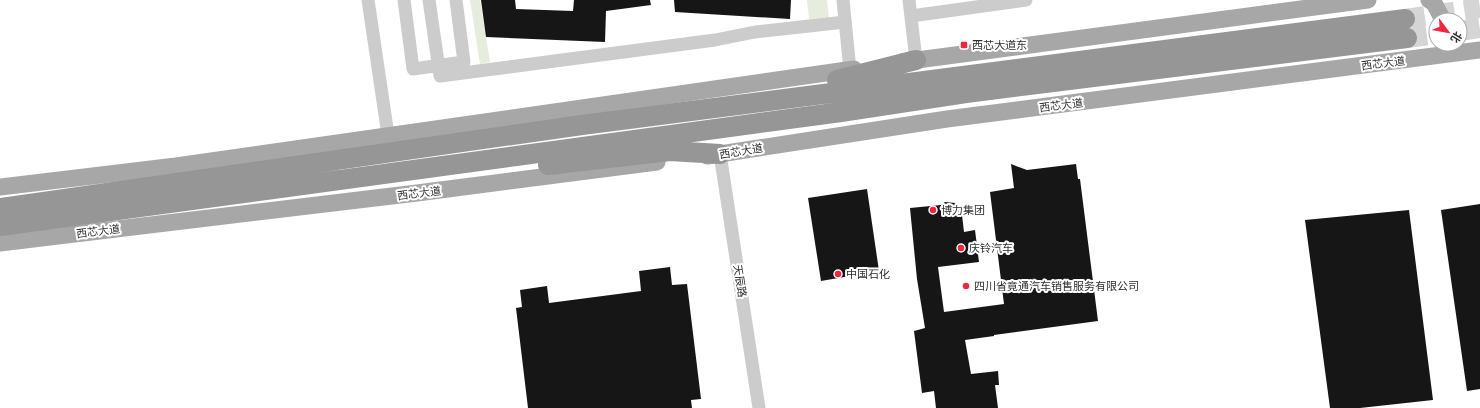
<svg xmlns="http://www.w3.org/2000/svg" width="1480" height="408" font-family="'PT Sans Narrow','Noto Sans SC',sans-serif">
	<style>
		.green { fill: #e6eddc }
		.building { fill: #161616 }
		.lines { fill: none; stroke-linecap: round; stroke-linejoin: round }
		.highway-tunnel { stroke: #d5d5d5; stroke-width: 20; stroke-dasharray: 20 10; stroke-linecap: butt }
		.minor { stroke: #ccc; stroke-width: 13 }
		.major { stroke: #a7a7a7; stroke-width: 17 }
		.highway { stroke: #969696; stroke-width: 20 }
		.poi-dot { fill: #f1263c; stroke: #fff; stroke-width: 1.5 }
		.labels { text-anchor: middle; stroke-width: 4; stroke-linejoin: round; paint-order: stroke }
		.poi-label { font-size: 11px; fill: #2f2f2f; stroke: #fff; text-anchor: start }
		.street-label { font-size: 11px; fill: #2f2f2f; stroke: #fff }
	</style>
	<rect width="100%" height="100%" fill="#fff"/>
	<path class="green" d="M 470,0 L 480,0 L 490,62 L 480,64 Z
		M 807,0 L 827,0 L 829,18 L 809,19 Z"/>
	<path class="building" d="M 481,0 L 515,0 L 516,9 L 573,11 L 574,0 L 650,0 L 651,5 L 606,11 L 605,42 L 486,37 Z
		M 674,0 L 791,0 L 790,19 L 675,12 Z
		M 1011,164 L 1027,170 L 1076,164 L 1078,179 L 1080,179 L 1098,321 L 994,335 L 994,336 L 965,340 L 971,374 L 998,371 L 999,385 L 995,385 L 998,408 L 936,408 L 934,391 L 922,393 L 914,331 L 925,328 L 917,279 L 910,208 L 941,205 L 945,202 L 955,203 L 957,204 L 961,215 L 962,215 L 964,232 L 975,230 L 979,262 L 938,267 L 944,312 L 1004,304 L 990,192 L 1014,188 Z
		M 867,189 L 879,271 L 821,281 L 808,198 Z
		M 1480,204 L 1480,389 L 1467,391 L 1441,210 Z
		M 1409,210 L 1433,400 L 1360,408 L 1330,408 L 1305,220 Z
		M 670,267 L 672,285 L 687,284 L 701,399 L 691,400 L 692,408 L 528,408 L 516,308 L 522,307 L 520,290 L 547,286 L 549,303 L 641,291 L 639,271 Z"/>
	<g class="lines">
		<path class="highway-tunnel" d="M 1405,19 L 1480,8
			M 1460,31 L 1480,28
			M 1407,38 L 1436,34"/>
		<path class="minor" d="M 368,0 L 388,135
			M 404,0 L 413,69 L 464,62 L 456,0
			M 429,0 L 440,76 L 715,40 L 755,32 L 845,22
			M 843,0 L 850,70
			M 909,0 L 916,60
			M 911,16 L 1026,0
			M 720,154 L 759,408"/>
		<path class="major" d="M 1429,0 L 1434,3 L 1443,20
			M 902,62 L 1368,0
			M 707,156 L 947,119 L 1480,50
			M 0,187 L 176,166 L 854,69
			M 0,243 L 417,193 L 657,162"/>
		<path class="highway" d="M 837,80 L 916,60
			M 548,165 L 670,151 L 720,154
			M 0,208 L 582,125 L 1405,19
			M 0,226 L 841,112 L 966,93 L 1407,38"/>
	</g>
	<g class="poi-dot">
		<rect x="960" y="41" width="8" height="8" rx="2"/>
		<circle cx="933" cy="210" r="4"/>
		<circle cx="961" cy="248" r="4"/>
		<circle cx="838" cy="274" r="4"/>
		<circle cx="966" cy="286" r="4"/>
	</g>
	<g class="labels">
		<g class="poi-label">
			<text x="972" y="49">西芯大道东</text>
			<text x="941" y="214">博力集团</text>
			<text x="969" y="252">庆铃汽车</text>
			<text x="846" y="278">中国石化</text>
			<text x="974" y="290">四川省竟通汽车销售服务有限公司</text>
		</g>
		<g class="street-label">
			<text transform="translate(1383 63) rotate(-7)" y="4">西芯大道</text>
			<text transform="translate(1061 105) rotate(-7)" y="4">西芯大道</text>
			<text transform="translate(741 151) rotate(-9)" y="4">西芯大道</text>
			<text transform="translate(419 193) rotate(-7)" y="4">西芯大道</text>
			<text transform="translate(98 231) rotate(-7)" y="4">西芯大道</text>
			<text transform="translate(740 281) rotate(81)" y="4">天辰路</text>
		</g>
	</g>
	<g transform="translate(1448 32) rotate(122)"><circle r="19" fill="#ffffff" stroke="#acacac"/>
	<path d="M0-3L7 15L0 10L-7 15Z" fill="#f1263c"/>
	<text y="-6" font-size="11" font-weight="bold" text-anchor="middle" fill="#2f2f2f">北</text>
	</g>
</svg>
